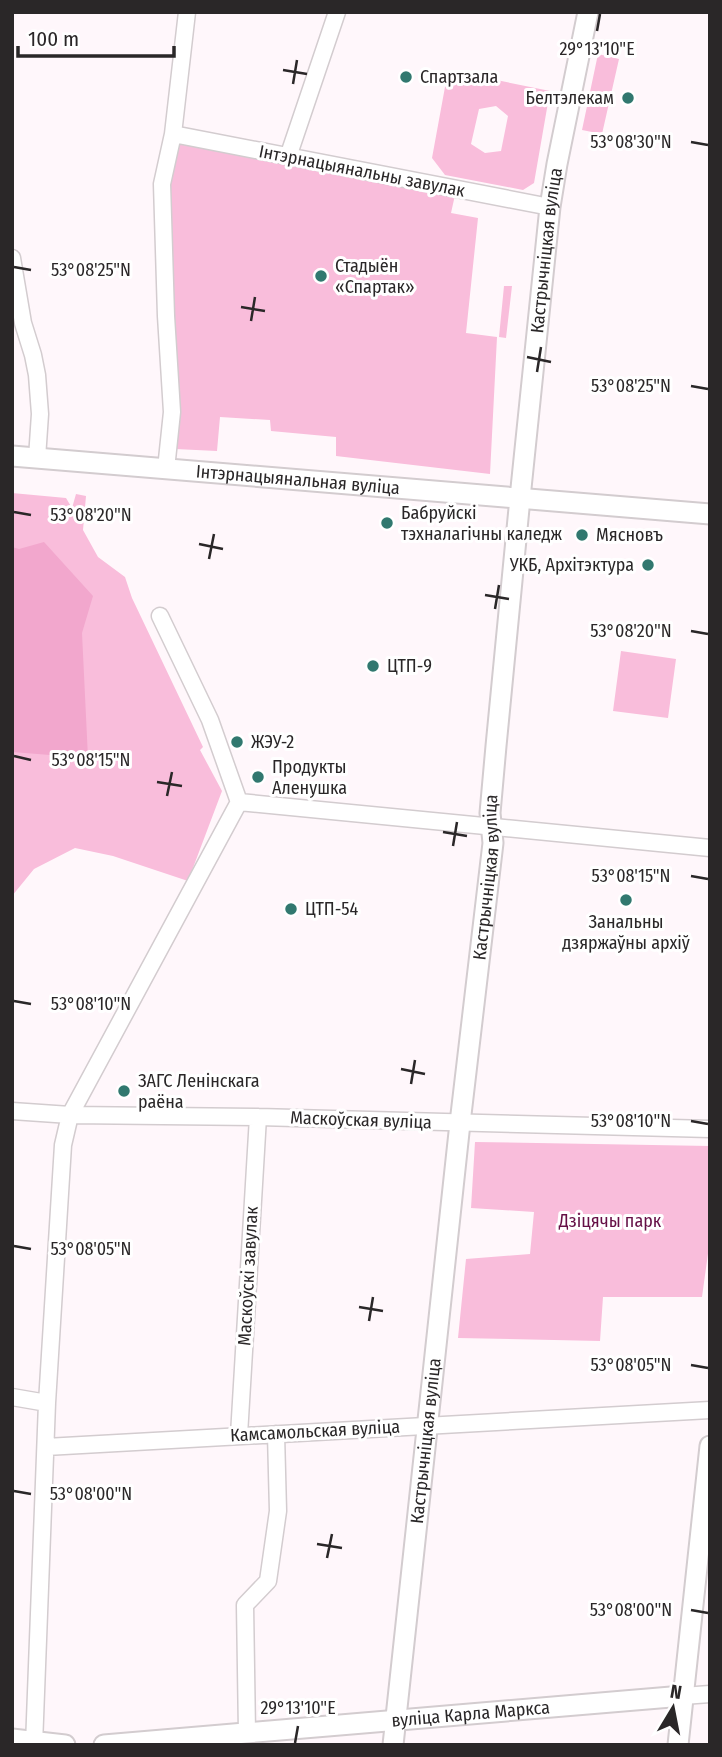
<svg xmlns="http://www.w3.org/2000/svg" width="722" height="1757" font-family="'Fira Sans Condensed',sans-serif">
	<style>
		.green { fill: #f9bddb; fill-rule: evenodd }
		.forest { fill: #f2a7cd }
		.lines { fill: none; stroke-linecap: round; stroke-linejoin: round }
		.minor-casing { stroke: #d3cccf; stroke-width: 19 }
		.major-casing { stroke: #d3cccf; stroke-width: 23 }
		.minor { stroke: #fff; stroke-width: 16 }
		.major { stroke: #fff; stroke-width: 19 }
		.ticks { fill: none; stroke: #2a2728; stroke-width: 2.5 }
		.poi-dot { fill: #31786f; stroke: #fff; stroke-width: 2.5 }
		.labels { text-anchor: middle; stroke-width: 6; stroke-linejoin: round; paint-order: stroke }
		.poi-label { font-size: 18px; fill: #2a2728; stroke: #fff; text-anchor: start }
		.street-label { font-size: 18px; fill: #2a2728; stroke: #fff }
		.park-label { font-size: 18px; fill: #650f46; stroke: #fff }
		.ticks-label { font-size: 18px; text-anchor: middle; fill: #2a2728; stroke: #fff; stroke-width: 6; stroke-linejoin: round; paint-order: stroke }
	</style>
	<rect width="100%" height="100%" fill="#fff7fb"/>
	<path class="green" d="M 598,54 L 619,59 L 602,134 L 582,130 Z
		M 467,74 L 550,91 L 534,183 L 523,190 L 445,175 L 432,158 L 445,87 ZM 496,106 L 508,116 L 501,151 L 485,153 L 471,144 L 479,109 Z
		M 179,140 L 455,195 L 451,213 L 478,218 L 466,333 L 497,337 L 490,474 L 336,456 L 336,437 L 271,431 L 270,420 L 220,417 L 217,451 L 175,449 L 167,191 Z
		M 504,286 L 512,286 L 506,338 L 499,337 Z
		M 12,493 L 66,498 L 72,508 L 76,494 L 86,496 L 83,530 L 98,557 L 125,577 L 132,598 L 203,747 L 200,750 L 222,791 L 188,881 L 113,856 L 75,848 L 34,869 L 12,896 Z
		M 621,651 L 676,659 L 668,718 L 613,711 Z
		M 475,1142 L 710,1146 L 710,1239 L 702,1297 L 603,1297 L 600,1341 L 458,1338 L 466,1259 L 530,1254 L 534,1212 L 471,1208 Z"/>
	<path class="forest" d="M 44,542 L 93,596 L 82,633 L 88,758 L 12,752 L 12,547 L 19,549 Z"/>
	<g class="lines">
		<defs>
			<path id="minor" d="M 187,12 L 173,134 L 550,207
				M 288,157 L 337,12
				M 12,258 L 23,323 L 33,355 L 37,375 L 40,414 L 37,458
				M 166,469 L 172,412 L 166,316 L 162,184 L 173,134
				M 239,802 L 710,848
				M 12,1111 L 70,1115 L 258,1117 L 710,1129
				M 12,1397 L 47,1403
				M 239,1435 L 258,1117
				M 46,1447 L 710,1410
				M 683,1696 L 710,1694
				M 247,1733 L 245,1605 L 268,1581 L 278,1511 L 276,1434
				M 34,1745 L 47,1403 L 63,1145 L 70,1115 L 239,802 L 210,720 L 160,616"/>
			<g id="major">
				<path id="s1" d="M 12,456 L 710,514"/>
				<path d="M 12,1739 L 65,1745"/>
				<path id="s2" d="M 104,1745 L 683,1696"/>
				<path id="s3" d="M 393,1745 L 460,1123 L 493,843 L 490,813 L 496,746 L 520,498 L 550,207 L 557,164 L 588,12"/>
				<path d="M 678,1745 L 710,1446"/>
			</g>
		</defs>
		<use href="#minor" class="minor-casing"/>
		<use href="#major" class="major-casing"/>
		<use href="#minor" class="minor"/>
		<use href="#major" class="major"/>
	</g>
	<path class="ticks" d="M 597,31 L 600,14M 283,70 L 307,74M 293,84 L 297,60M 691,142 L 708,145M 14,267 L 31,270M 241,307 L 265,311M 251,321 L 255,297M 527,357 L 551,362M 537,372 L 541,347M 691,386 L 708,389M 14,512 L 31,515M 199,544 L 223,549M 209,559 L 214,534M 485,595 L 509,599M 495,609 L 499,585M 691,631 L 708,634M 14,756 L 31,760M 157,782 L 182,786M 167,796 L 172,772M 443,832 L 467,836M 453,846 L 457,822M 691,876 L 708,879M 14,1001 L 31,1004M 401,1069 L 425,1074M 411,1084 L 415,1060M 691,1121 L 708,1124M 14,1246 L 31,1249M 359,1307 L 383,1311M 369,1321 L 373,1297M 691,1365 L 708,1368M 14,1491 L 31,1494M 317,1544 L 342,1548M 327,1558 L 332,1534M 691,1610 L 708,1613M 295,1743 L 298,1726"/>
	<g class="poi-dot">
		<circle cx="406" cy="77" r="7"/>
		<circle cx="628" cy="98" r="7"/>
		<circle cx="321" cy="276" r="7"/>
		<circle cx="387" cy="523" r="7"/>
		<circle cx="582" cy="535" r="7"/>
		<circle cx="648" cy="565" r="7"/>
		<circle cx="373" cy="666" r="7"/>
		<circle cx="237" cy="742" r="7"/>
		<circle cx="258" cy="777" r="7"/>
		<circle cx="626" cy="900" r="7"/>
		<circle cx="291" cy="909" r="7"/>
		<circle cx="124" cy="1091" r="7"/>
	</g>
	<g class="labels">
		<g class="poi-label">
			<text x="420" y="83">Спартзала</text>
			<text x="614" y="104" text-anchor="end">Белтэлекам</text>
			<text x="335" y="272">Стадыён<tspan x="335" dy="21">«Спартак»</tspan></text>
			<text x="401" y="519">Бабруйскі<tspan x="401" dy="21">тэхналагічны каледж</tspan></text>
			<text x="596" y="541">Мясновъ</text>
			<text x="634" y="571" text-anchor="end">УКБ, Архітэктура</text>
			<text x="387" y="672">ЦТП-9</text>
			<text x="251" y="748">ЖЭУ-2</text>
			<text x="272" y="773">Продукты<tspan x="272" dy="21">Аленушка</tspan></text>
			<text x="305" y="915">ЦТП-54</text>
			<text x="626" y="928" text-anchor="middle">Занальны<tspan x="626" dy="21">дзяржаўны архіў</tspan></text>
			<text x="138" y="1087">ЗАГС Ленінскага<tspan x="138" dy="21">раёна</tspan></text>
		</g>
		<g class="street-label">
			<text transform="translate(362 171) rotate(11)" y="6">Інтэрнацыянальны завулак</text>
			<text dy="6" stroke="none"><textPath href="#s3" startOffset="1503">Кастрычніцкая вуліца</textPath></text>
			<text dy="6" stroke="none"><textPath href="#s1" startOffset="287">Інтэрнацыянальная вуліца</textPath></text>
			<text dy="6" stroke="none"><textPath href="#s3" startOffset="873">Кастрычніцкая вуліца</textPath></text>
			<text transform="translate(361 1120) rotate(2)" y="6">Маскоўская вуліца</text>
			<text transform="translate(248 1276) rotate(-87)" y="6">Маскоўскі завулак</text>
			<text transform="translate(315 1431) rotate(-3)" y="6">Камсамольская вуліца</text>
			<text dy="6" stroke="none"><textPath href="#s3" startOffset="306">Кастрычніцкая вуліца</textPath></text>
			<text dy="6" stroke="none"><textPath href="#s2" startOffset="368">вуліца Карла Маркса</textPath></text>
		</g>
		<g class="park-label">
			<text x="610" y="1227">Дзіцячы парк</text>
		</g>
	</g>
	<g class="ticks-label">
		<text x="597" y="55">29°13'10"E</text>
		<text x="631" y="148">53°08'30"N</text>
		<text x="91" y="276">53°08'25"N</text>
		<text x="631" y="392">53°08'25"N</text>
		<text x="91" y="521">53°08'20"N</text>
		<text x="631" y="637">53°08'20"N</text>
		<text x="91" y="766">53°08'15"N</text>
		<text x="631" y="882">53°08'15"N</text>
		<text x="91" y="1010">53°08'10"N</text>
		<text x="631" y="1127">53°08'10"N</text>
		<text x="91" y="1255">53°08'05"N</text>
		<text x="631" y="1371">53°08'05"N</text>
		<text x="91" y="1500">53°08'00"N</text>
		<text x="631" y="1616">53°08'00"N</text>
		<text x="298" y="1714">29°13'10"E</text>
	</g>
	<rect width="722" height="1757" fill="none" stroke="#2a2728" stroke-width="28"/>
	<g transform="translate(673 1708) rotate(10)" stroke="#ffffff" stroke-width="5" paint-order="stroke">
	<path d="M0-5L12 26L0 18L-12 26Z" fill="#2a2728"/>
	<text y="-10" font-size="19" font-weight="bold" text-anchor="middle" fill="#2a2728">N</text>
	</g>
	<path d="M18 46v10h156v-10" fill="none" stroke="#2a2728" stroke-width="3.5"/>
	<text x="28" y="46" font-size="21" fill="#2a2728" stroke="#ffffff" stroke-width="5" paint-order="stroke">100 m</text>
</svg>
